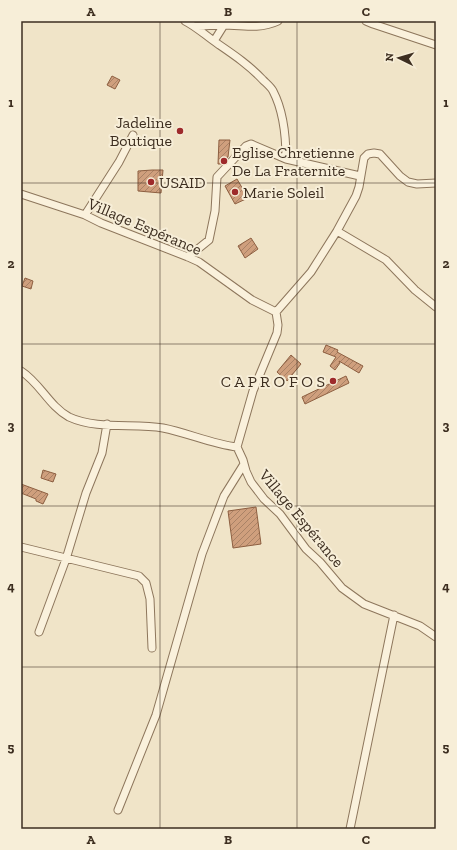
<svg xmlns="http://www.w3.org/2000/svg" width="457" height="850" font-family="'Zilla Slab',serif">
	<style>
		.building { fill: url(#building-hatch); stroke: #8d5f41 }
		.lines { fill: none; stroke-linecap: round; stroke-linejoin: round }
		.minor-casing { stroke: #8d765c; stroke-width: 9 }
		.minor { stroke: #faf1dc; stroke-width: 7 }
		.grid { fill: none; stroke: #3d2e20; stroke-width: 1; stroke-opacity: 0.55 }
		.poi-dot { fill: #9e2a2b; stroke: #f7eed8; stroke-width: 1.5 }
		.labels { text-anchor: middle; stroke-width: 4; stroke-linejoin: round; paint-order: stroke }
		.poi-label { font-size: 16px; fill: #3d2e20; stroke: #f7eed8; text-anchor: start }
		.street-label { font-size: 16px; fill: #3d2e20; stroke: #f7eed8 }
		.neatline { fill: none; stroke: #3d2e20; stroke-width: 1.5 }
		.grid-label { font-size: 13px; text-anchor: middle; font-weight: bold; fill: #3d2e20 }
	</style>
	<defs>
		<pattern id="building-hatch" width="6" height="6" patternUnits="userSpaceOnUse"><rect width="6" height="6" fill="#cf9f7d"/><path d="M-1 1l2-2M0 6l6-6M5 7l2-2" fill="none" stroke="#a98266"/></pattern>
	</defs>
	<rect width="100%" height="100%" fill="#f0e4c8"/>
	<path class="building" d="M 112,76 L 120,80 L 115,89 L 107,85 Z
		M 219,140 L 230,140 L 228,157 L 222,164 L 218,164 Z
		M 152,170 L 163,170 L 161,193 L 138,191 L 138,171 Z
		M 237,179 L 248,198 L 235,204 L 225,186 Z
		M 251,238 L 258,249 L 245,258 L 238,246 Z
		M 25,278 L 33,281 L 31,289 L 22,286 Z
		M 326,345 L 338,350 L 337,352 L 363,366 L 359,373 L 339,361 L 340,363 L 335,370 L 330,366 L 336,357 L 323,352 Z
		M 291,355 L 301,364 L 287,381 L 277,372 Z
		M 346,376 L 349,383 L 305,404 L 302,397 Z
		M 43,470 L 56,474 L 53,482 L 41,478 Z
		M 21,484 L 48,494 L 43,504 L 36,501 L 36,499 L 21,493 Z
		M 256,507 L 261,544 L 233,548 L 228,511 Z"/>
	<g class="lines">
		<defs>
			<path id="minor" d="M 185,21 C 197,27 206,36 218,44 C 234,55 249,65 263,80 C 266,83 271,87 273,91 C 284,112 286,136 286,159 L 360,176
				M 366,21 L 373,24 L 436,45
				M 195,26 C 205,26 215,25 226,25 C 244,26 261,29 278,21
				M 214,41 L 224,25
				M 21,194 L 85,215 L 101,223 L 188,257 L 199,262 L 252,300 L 276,312 L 278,325 L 277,333 L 253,391 L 237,447 L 243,460 L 246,471 L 251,482 L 264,499 L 280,514 L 306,549 L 320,562 L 342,588 L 364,604 L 420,626 L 436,637
				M 85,215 L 119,162 L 133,135
				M 337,231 L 386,260 L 415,290 L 436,307
				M 188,257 L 209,240 L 215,211 L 217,177 L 246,146 L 251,144 L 286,159
				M 276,312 L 311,272 L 337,231 L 356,196 L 359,187 L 364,158 L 368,154 L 374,153 L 380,154 L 400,176 L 408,182 L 417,184 L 436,183
				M 21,371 C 40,383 49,406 69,417 C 97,430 134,423 163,428 C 188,433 212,444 237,447
				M 21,547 L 139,576 L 146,583 L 150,599 L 152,648
				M 39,632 L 66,559 L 86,493 L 102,453 L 107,424
				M 118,810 L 156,715 L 202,554 L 224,496 L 244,464
				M 350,829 L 394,615"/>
		</defs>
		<use href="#minor" class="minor-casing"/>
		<use href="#minor" class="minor"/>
	</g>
	<path class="grid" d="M 160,21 L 160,829M 297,21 L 297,829M 21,183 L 436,183M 21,344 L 436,344M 21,506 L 436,506M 21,667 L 436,667"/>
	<g class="poi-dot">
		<circle cx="180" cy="131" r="4"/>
		<circle cx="224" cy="161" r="4"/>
		<circle cx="151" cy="182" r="4"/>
		<circle cx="235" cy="192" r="4"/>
		<circle cx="333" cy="381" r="4"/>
	</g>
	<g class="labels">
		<g class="poi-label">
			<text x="172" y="128" text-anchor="end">Jadeline<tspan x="172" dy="18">Boutique</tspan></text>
			<text x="232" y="158">Eglise Chretienne<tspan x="232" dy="18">De La Fraternite</tspan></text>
			<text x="159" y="188">USAID</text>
			<text x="243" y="198">Marie Soleil</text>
			<text x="325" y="387" text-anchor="end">C A P R O F O S</text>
		</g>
		<g class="street-label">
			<text transform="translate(145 226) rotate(23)" y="6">Village Espérance</text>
			<text transform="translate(302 518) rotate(50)" y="6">Village Espérance</text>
		</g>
	</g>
	<rect width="457" height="850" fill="none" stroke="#f7eed8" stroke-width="44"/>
	<g transform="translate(399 58) rotate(275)" stroke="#f7eed8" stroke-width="3" paint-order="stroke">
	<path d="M0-3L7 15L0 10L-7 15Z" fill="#3d2e20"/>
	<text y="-6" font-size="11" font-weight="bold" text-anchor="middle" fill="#3d2e20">N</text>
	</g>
	<rect x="22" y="22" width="413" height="806" class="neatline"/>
	<g class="grid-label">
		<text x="91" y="16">A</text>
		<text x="228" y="16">B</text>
		<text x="366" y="16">C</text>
		<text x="11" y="107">1</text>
		<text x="446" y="107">1</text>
		<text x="11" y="268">2</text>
		<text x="446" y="268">2</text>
		<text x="11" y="430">3</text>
		<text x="446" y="430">3</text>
		<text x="11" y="591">4</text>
		<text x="446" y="591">4</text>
		<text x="11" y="752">5</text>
		<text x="446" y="752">5</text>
		<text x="91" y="844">A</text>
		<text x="228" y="844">B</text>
		<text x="366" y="844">C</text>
	</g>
</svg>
